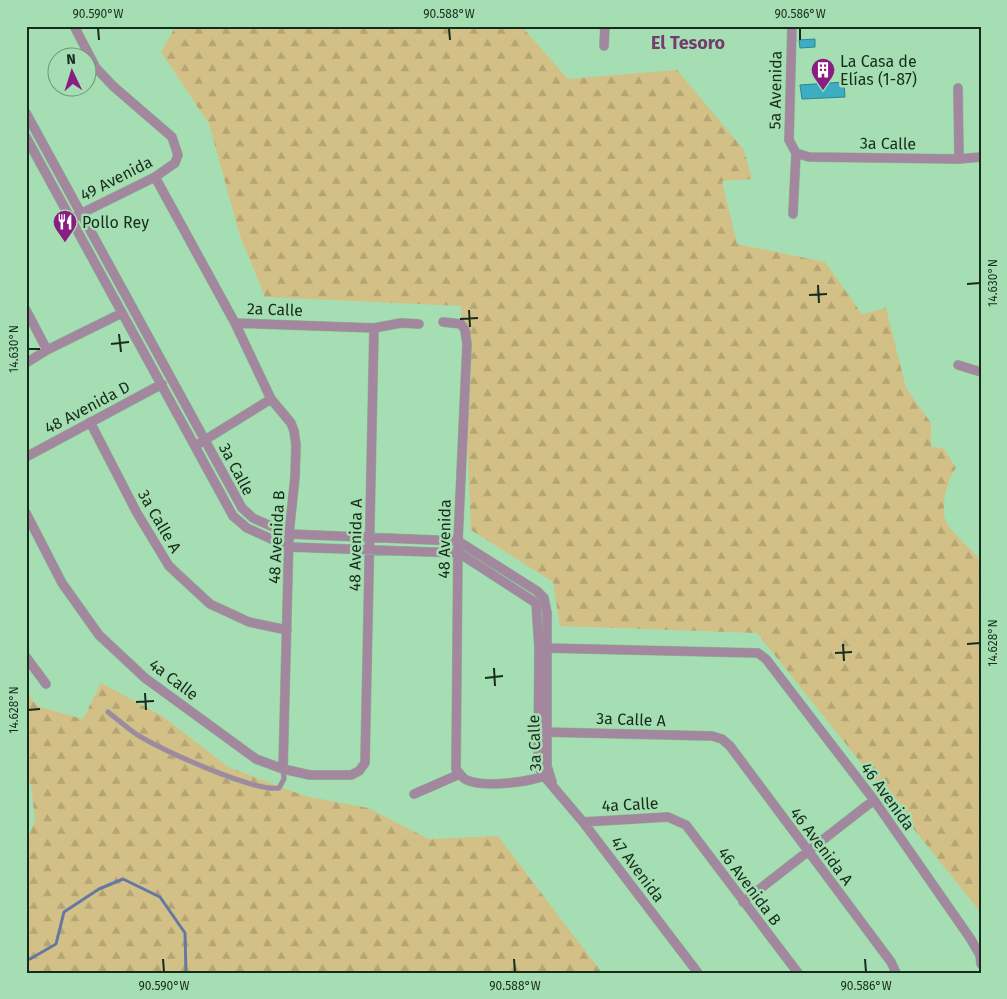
<svg xmlns="http://www.w3.org/2000/svg" width="1007" height="999" font-family="'Fira Sans',sans-serif">
	<style>
		.forest { fill: url(#forest-firs) }
		.lines { fill: none; stroke-linecap: round; stroke-linejoin: round }
		.stream { stroke: #6478a3; stroke-width: 3 }
		.building { fill: #3daec1; stroke: #2d8594 }
		.service-casing { stroke: #88ba94; stroke-width: 5.5 }
		.minor-casing { stroke: #88ba94; stroke-width: 10 }
		.service { stroke: #a3879e; stroke-width: 4.5 }
		.minor { stroke: #a3879e; stroke-width: 9 }
		.ticks { fill: none; stroke: #162c1c; stroke-width: 2 }
		.labels { text-anchor: middle; stroke-width: 5; stroke-linejoin: round; paint-order: stroke }
		.poi-label { font-size: 16px; fill: #162c1c; stroke: #a5deb2; text-anchor: start }
		.street-label { font-size: 16px; fill: #162c1c; stroke: #a5deb2 }
		.neighbourhood-label { font-size: 18px; font-weight: bold; fill: #733d6d; stroke: #a5deb2 }
		.neatline { fill: none; stroke: #162c1c; stroke-width: 2 }
		.ticks-label { font-size: 12px; text-anchor: middle; fill: #162c1c }
	</style>
	<defs>
		<pattern id="forest-firs" width="22" height="20" patternUnits="userSpaceOnUse" patternTransform="scale(1.25)"><rect width="22" height="20" fill="#d3c086"/><path d="M5 1l3.5 6h-7zM16 11l3.5 6h-7z" fill="#b4a573"/></pattern>
	</defs>
	<rect width="100%" height="100%" fill="#a5deb2"/>
	<path class="forest" d="M 176,26 L 515,26 L 524,29 L 568,79 L 677,70 L 744,150 L 752,179 L 722,181 L 737,244 L 825,262 L 862,314 L 886,308 L 906,388 L 931,423 L 931,446 L 944,449 L 956,468 C 947,480 940,507 946,522 C 949,529 974,553 981,560 L 981,913 L 757,633 L 560,626 L 553,582 L 471,530 L 461,306 L 265,297 L 240,236 L 209,124 L 161,52 Z
		M 101,683 L 162,716 L 228,767 L 305,796 L 368,808 L 429,839 L 498,836 L 602,973 L 26,973 L 26,843 L 35,820 L 31,784 L 26,782 L 26,691 L 37,706 L 83,719 Z"/>
	<g class="lines">
		<path class="stream" d="M 26,958 L 30,959 L 56,944 L 64,912 L 99,889 L 123,879 L 160,897 L 185,933 L 186,973"/>
	</g>
	<path class="building" d="M 815,39 L 815,47 L 800,48 L 799,40 Z
		M 844,82 L 845,97 L 802,99 L 800,85 Z"/>
	<g class="lines">
		<defs>
			<path id="service" d="M 108,712 C 117,719 126,727 136,734 C 160,749 253,792 279,788 L 284,779 L 283,769"/>
			<path id="minor" d="M 792,26 L 789,140 L 796,153 L 793,214
				M 604,46 L 605,26
				M 958,88 L 959,159
				M 26,113 L 242,508 L 253,518 L 289,534 L 458,541 L 537,591 L 544,598 L 547,613 L 547,766 L 552,782
				M 26,137 L 233,516 L 247,528 L 289,547 L 459,553 L 536,603 L 539,648 L 538,766 L 544,776 L 583,822 L 698,973
				M 796,153 L 809,157 L 959,159 L 981,157
				M 155,177 L 235,323 L 271,399 L 291,423 L 294,431 L 296,445 L 295,477 L 289,534 L 283,769
				M 70,219 L 155,177 L 175,163 L 178,155 L 172,137 L 113,86 L 96,68 L 74,26
				M 26,310 L 47,350
				M 443,322 L 461,324 L 465,330 L 467,344 L 458,541 L 456,769 C 459,773 463,779 467,780 C 484,788 533,782 548,774
				M 235,323 L 374,328 L 401,323 L 419,324
				M 26,363 L 47,350 L 122,313
				M 958,365 L 981,372
				M 90,422 L 137,513 L 169,566 L 210,604 L 249,622 L 287,630
				M 200,443 L 271,399
				M 26,457 L 162,384
				M 26,513 L 62,583 L 99,635 L 145,678 L 256,759 L 283,769 L 310,775 L 351,775 L 359,771 L 365,763 L 374,328
				M 545,648 L 758,653 L 766,659 L 874,800 L 970,938 L 980,955 L 981,964
				M 26,657 L 46,684
				M 543,732 L 712,736 L 722,739 L 730,746 L 891,962 L 896,973
				M 414,794 L 460,774
				M 583,822 L 668,817 L 686,825 L 798,973
				M 743,902 L 874,800"/>
		</defs>
		<use href="#service" class="service-casing"/>
		<use href="#minor" class="minor-casing"/>
		<use href="#service" class="service"/>
		<use href="#minor" class="minor"/>
	</g>
	<path class="ticks" d="M 98,28 L 99,40M 449,28 L 450,40M 800,28 L 800,40M 967,284 L 980,283M 818,285 L 819,303M 809,295 L 827,294M 469,310 L 470,327M 460,319 L 478,318M 119,334 L 121,352M 111,344 L 129,342M 28,349 L 40,349M 843,644 L 844,661M 967,644 L 980,643M 835,653 L 852,652M 494,668 L 495,686M 485,678 L 503,676M 145,693 L 146,710M 136,702 L 154,701M 28,710 L 40,709M 163,959 L 164,972M 514,959 L 515,972M 865,959 L 866,972"/>
	<defs>
		<symbol id="building-pin" viewBox="-11 -11 22 30"><path d="M0 17L-7.5 6A9.5 9.5 0 1 1 7.5 6Z" fill="#8a1d82" stroke="#a5deb2"/><path d="M-4-6H4V6H1V3H-1V6H-4ZM-2.5-4.3h1.7v1.8h-1.7ZM.8-4.3h1.7v1.8H.8ZM-2.5-1h1.7V.8h-1.7ZM.8-1h1.7V.8H.8Z" fill="#fff"/></symbol>
		<symbol id="restaurant-pin" viewBox="-11 -11 22 30"><path d="M0 17L-7.5 6A9.5 9.5 0 1 1 7.5 6Z" fill="#8a1d82" stroke="#a5deb2"/><path d="M-5-6h1v4h1v-4h1v4h1v-4h1v5L-1.5 .5V6h-2V.5L-5-1ZM5-6V6H3V1.5H1.5Q1.5-4 5-6Z" fill="#fff"/></symbol>
	</defs>
	<g fill-rule="evenodd">
		<use href="#building-pin" x="809" y="56" width="28" height="38"/>
		<use href="#restaurant-pin" x="51" y="208" width="28" height="38"/>
	</g>
	<g class="labels">
		<g class="poi-label">
			<text x="840" y="67">La Casa de<tspan x="840" dy="18">Elías (1-87)</tspan></text>
			<text x="82" y="228">Pollo Rey</text>
		</g>
		<g class="street-label">
			<text transform="translate(775 90) rotate(-89)" y="6">5a Avenida</text>
			<text transform="translate(888 143) rotate(1)" y="6">3a Calle</text>
			<text transform="translate(116 178) rotate(-27)" y="6">49 Avenida</text>
			<text transform="translate(275 309) rotate(2)" y="6">2a Calle</text>
			<text transform="translate(87 407) rotate(-28)" y="6">48 Avenida D</text>
			<text transform="translate(237 469) rotate(62)" y="6">3a Calle</text>
			<text transform="translate(160 521) rotate(60)" y="6">3a Calle A</text>
			<text transform="translate(276 537) rotate(-87)" y="6">48 Avenida B</text>
			<text transform="translate(444 539) rotate(-89)" y="6">48 Avenida</text>
			<text transform="translate(355 545) rotate(-89)" y="6">48 Avenida A</text>
			<text transform="translate(174 679) rotate(37)" y="6">4a Calle</text>
			<text transform="translate(631 719) rotate(2)" y="6">3a Calle A</text>
			<text transform="translate(534 743) rotate(-92)" y="6">3a Calle</text>
			<text transform="translate(888 796) rotate(54)" y="6">46 Avenida</text>
			<text transform="translate(630 804) rotate(-3)" y="6">4a Calle</text>
			<text transform="translate(822 846) rotate(53)" y="6">46 Avenida A</text>
			<text transform="translate(638 869) rotate(53)" y="6">47 Avenida</text>
			<text transform="translate(750 886) rotate(53)" y="6">46 Avenida B</text>
		</g>
		<g class="neighbourhood-label">
			<text x="688" y="49">El Tesoro</text>
		</g>
	</g>
	<rect width="1007" height="999" fill="none" stroke="#a5deb2" stroke-width="55"/>
	<g transform="translate(72 72) rotate(356)"><circle r="24" fill="#a5deb2" stroke="#6c9776"/>
	<path d="M0-4L9 19L0 12L-9 19Z" fill="#8a1d82"/>
	<text y="-8" font-size="14" font-weight="bold" text-anchor="middle" fill="#162c1c">N</text>
	</g>
	<rect x="28" y="28" width="952" height="944" class="neatline"/>
	<g class="ticks-label">
		<text x="98" y="18">90.590°W</text>
		<text x="449" y="18">90.588°W</text>
		<text x="800" y="18">90.586°W</text>
		<text transform="translate(993 283) rotate(-90)" y="4">14.630°N</text>
		<text transform="translate(14 349) rotate(-90)" y="4">14.630°N</text>
		<text transform="translate(993 643) rotate(-90)" y="4">14.628°N</text>
		<text transform="translate(14 710) rotate(-90)" y="4">14.628°N</text>
		<text x="164" y="990">90.590°W</text>
		<text x="515" y="990">90.588°W</text>
		<text x="866" y="990">90.586°W</text>
	</g>
</svg>
